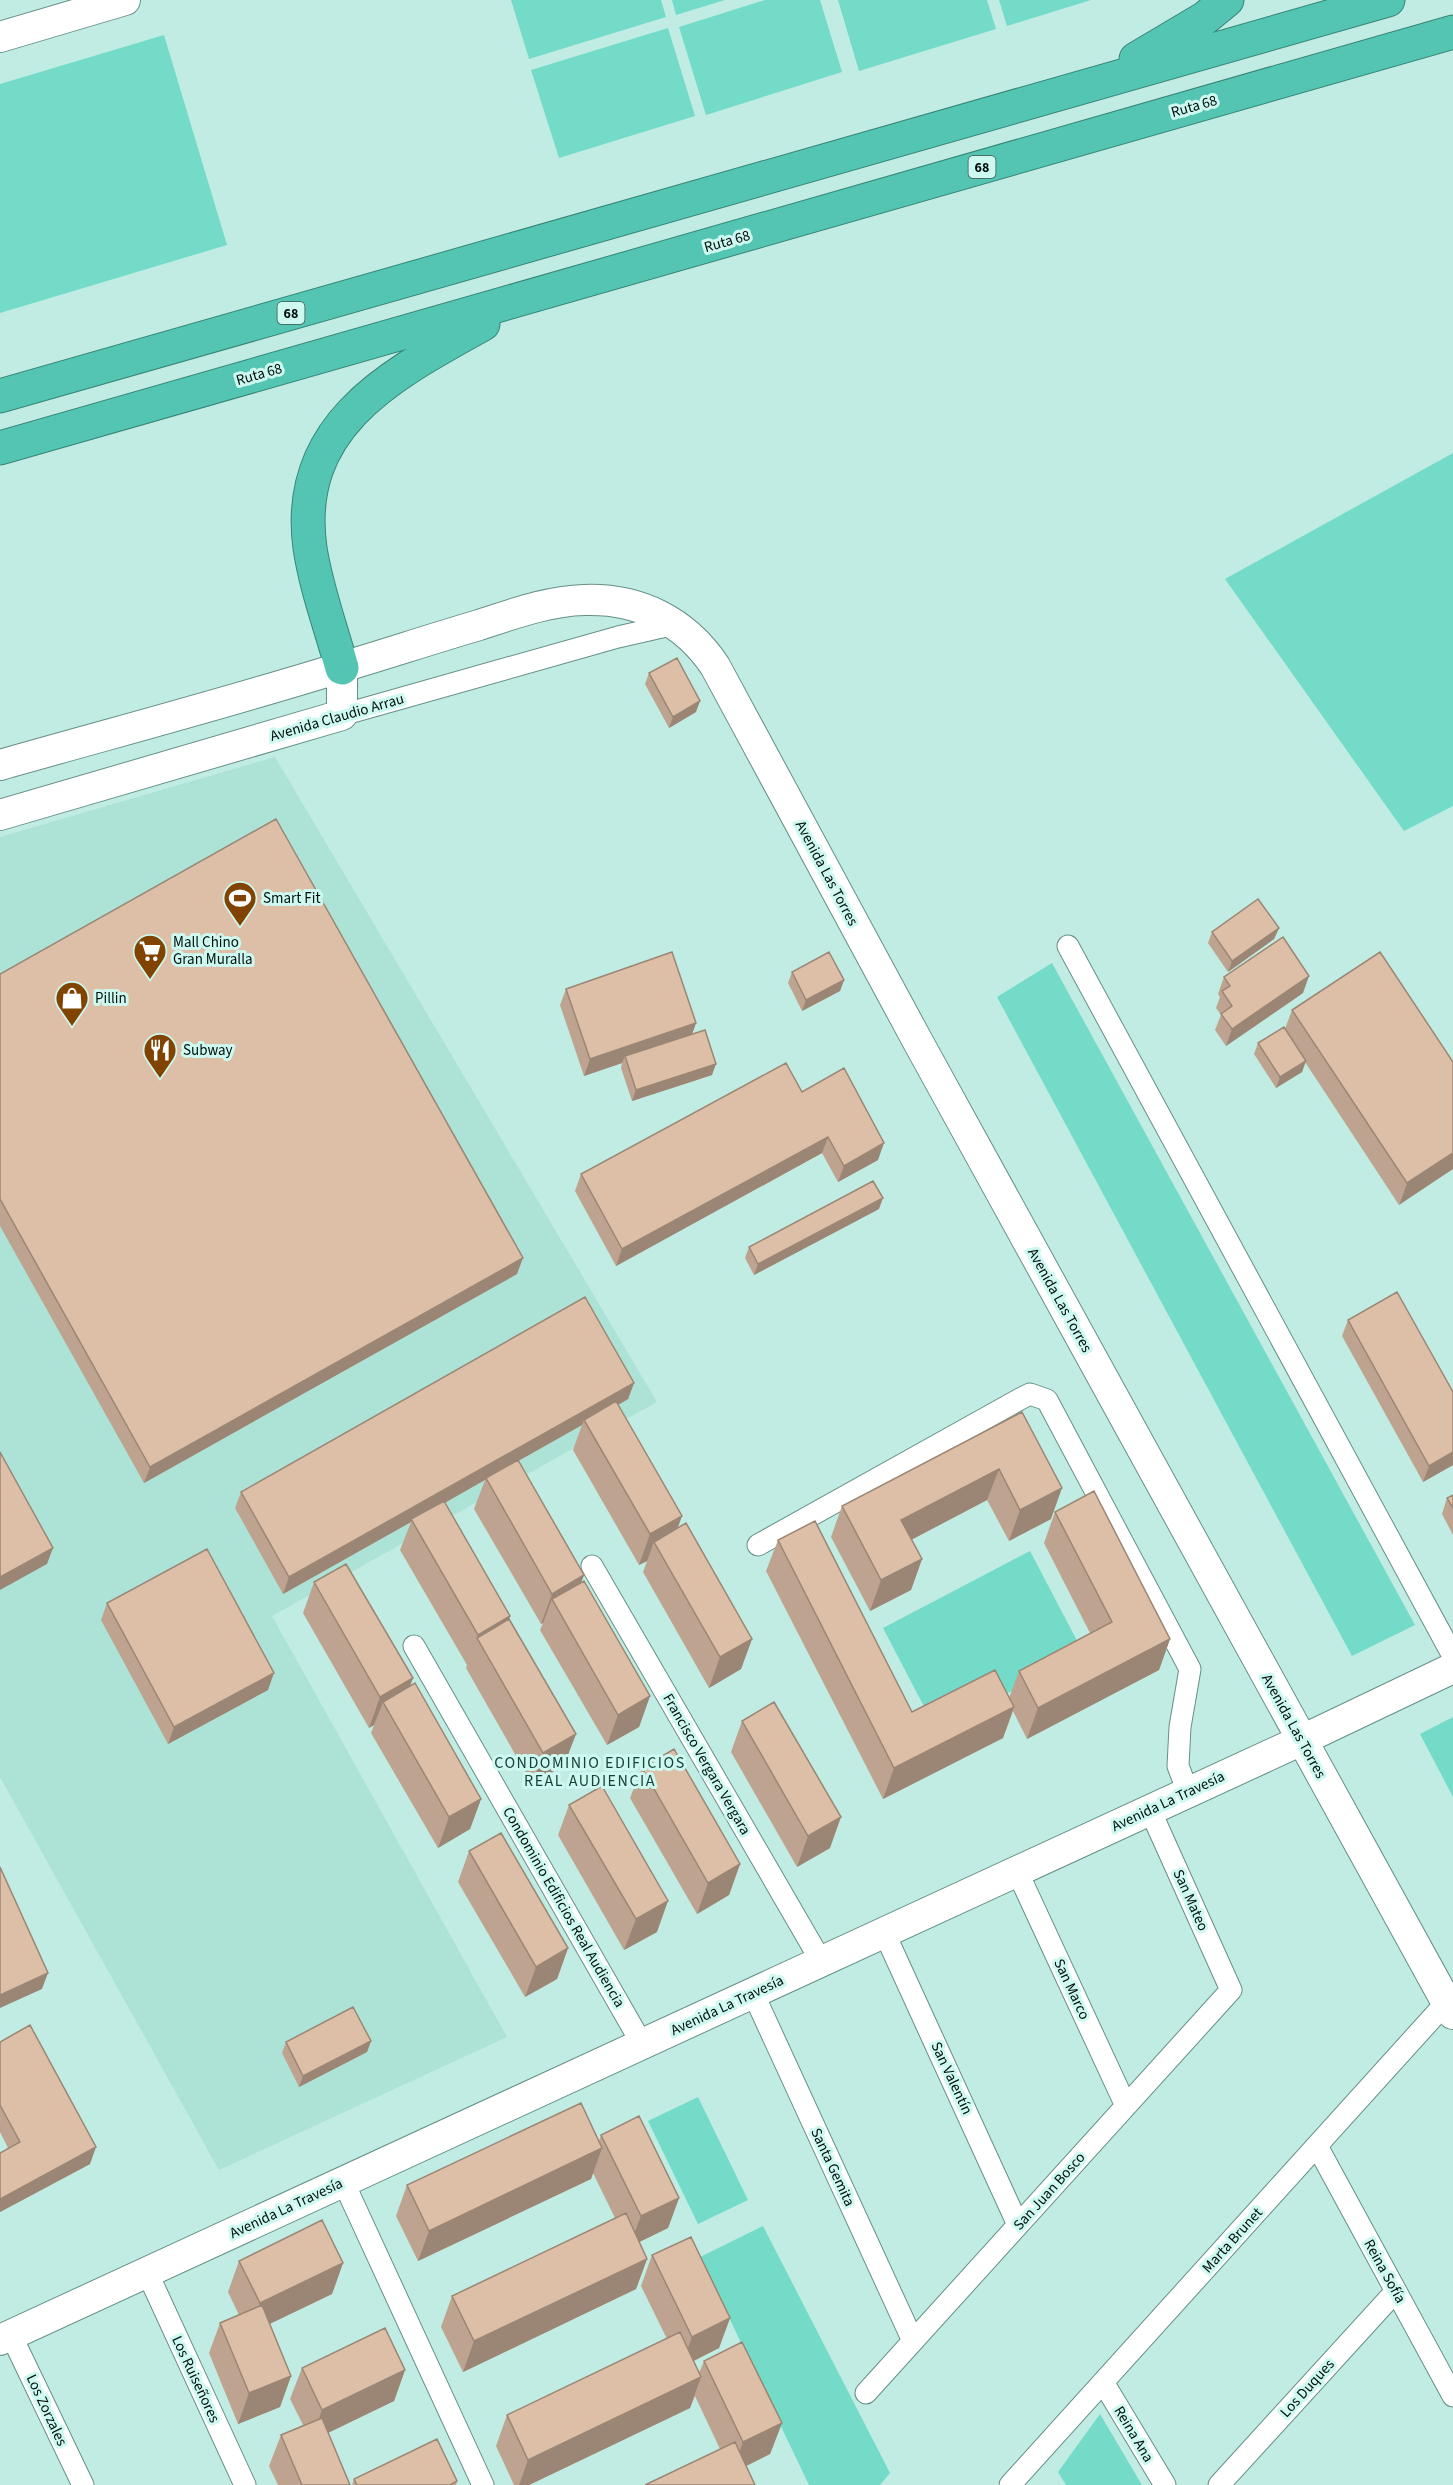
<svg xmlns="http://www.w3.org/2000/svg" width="1453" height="2485" font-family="'Source Sans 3',sans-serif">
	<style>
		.built { fill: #ade2d7 }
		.green { fill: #73dbc8 }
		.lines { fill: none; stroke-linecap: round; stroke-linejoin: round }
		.street-casing { stroke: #669087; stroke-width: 23 }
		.secondary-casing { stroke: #669087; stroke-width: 32 }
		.highway-casing { stroke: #378578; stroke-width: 35 }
		.street { stroke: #fff; stroke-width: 21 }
		.secondary { stroke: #fff; stroke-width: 30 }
		.highway { stroke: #54c5b2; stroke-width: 33 }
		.wall { fill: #bea490 }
		.shaded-wall { fill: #9b8675 }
		.building { fill: #ddbfa7; stroke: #9b8675; stroke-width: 1.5 }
		.labels { text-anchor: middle; stroke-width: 6; stroke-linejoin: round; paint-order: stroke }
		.shield { fill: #cdf9f0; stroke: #3f5550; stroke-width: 1.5 }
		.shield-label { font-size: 14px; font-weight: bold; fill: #020f0c }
		.street-label { font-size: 15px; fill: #020f0c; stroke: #cdf9f0 }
		.poi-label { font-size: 15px; fill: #020f0c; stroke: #cdf9f0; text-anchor: start }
		.neighbourhood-label { font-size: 16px; letter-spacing: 1.5px; fill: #19413a; stroke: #cdf9f0 }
	</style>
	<rect width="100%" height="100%" fill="#c0ece3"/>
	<path class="built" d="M 275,757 L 657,1402 L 272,1616 L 507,2037 L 219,2170 L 0,1777 L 0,837 Z"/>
	<path class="green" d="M 511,0 L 661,0 L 666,17 L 529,59 Z
		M 672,0 L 725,0 L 676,15 Z
		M 765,0 L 820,0 L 842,72 L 706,115 L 679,27 Z
		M 838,0 L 987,0 L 996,29 L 859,71 Z
		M 999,0 L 1091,0 L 1007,26 Z
		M 668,28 L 695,116 L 559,158 L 531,70 Z
		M 164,35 L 227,245 L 0,313 L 0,84 Z
		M 1453,453 L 1453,806 L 1404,831 L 1225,579 Z
		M 1052,963 L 1415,1625 L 1352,1656 L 997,997 Z
		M 1030,1551 L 1084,1654 L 994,1700 L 930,1718 L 883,1628 Z
		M 1453,1717 L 1453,1797 L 1420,1734 Z
		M 698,2097 L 748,2200 L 698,2224 L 648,2121 Z
		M 763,2226 L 890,2473 L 880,2485 L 809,2485 L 700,2257 Z
		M 1100,2414 L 1142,2485 L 1066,2485 L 1058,2472 Z"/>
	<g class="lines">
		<defs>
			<path id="street" d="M 342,715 L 618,637 L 675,624
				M 1068,946 L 1453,1656
				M 758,1545 L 1020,1399 L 1030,1394 L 1047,1400 L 1190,1669 L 1180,1727 L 1178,1766 L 1188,1792
				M 592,1566 L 821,1961
				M 414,1646 L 642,2044
				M 1017,1871 L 1126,2106
				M 884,1932 L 1018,2225
				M 753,1993 L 913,2341
				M 1317,2146 L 1453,2396
				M 343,2181 L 483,2485
				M 147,2272 L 245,2485
				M 11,2335 L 83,2485
				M 1103,2382 L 1165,2485
				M 866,2393 L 1231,1990 L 1150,1810
				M 1010,2485 L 1453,1995
				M 1219,2485 L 1396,2291"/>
			<path id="secondary" d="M 0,37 L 125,0
				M 0,765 C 116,732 234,701 349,665 C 392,652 435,638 479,625 C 513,614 548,601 584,600 C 639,598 685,621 715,666 L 917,1040 L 1453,2014
				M 0,815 L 342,715 L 342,668
				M 0,2340 L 1302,1740 L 1453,1668"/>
			<path id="highway" d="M 1136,59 L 1205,18 L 1227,0
				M 0,396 L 1388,0
				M 0,448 L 1453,32
				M 342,668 C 331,628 316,588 310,548 C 293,425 391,375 483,324"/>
		</defs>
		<use href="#street" class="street-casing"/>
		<use href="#secondary" class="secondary-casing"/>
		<use href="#highway" class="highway-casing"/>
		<use href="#street" class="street"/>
		<use href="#secondary" class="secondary"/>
		<use href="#highway" class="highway"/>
	</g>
	<path class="wall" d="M 649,673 L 696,712 L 669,728 L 645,684 Z
		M 1279,928 L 1274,939 L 1228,972 L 1208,943 L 1212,932 Z
		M 792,972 L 844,980 L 840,991 L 802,1011 L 788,983 Z
		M 0,974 L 517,1274 L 144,1483 L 0,1226 Z
		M 1224,977 L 1303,993 L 1226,1046 L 1215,1030 L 1221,1015 L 1216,1008 L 1220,997 L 1218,994 Z
		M 566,989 L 696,1023 L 692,1034 L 712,1075 L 632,1101 L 621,1068 L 622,1063 L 584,1076 L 560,1005 Z
		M 1292,1010 L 1453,1062 L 1399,1205 L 1305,1062 L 1302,1072 L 1276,1088 L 1254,1054 L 1258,1043 L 1285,1029 Z
		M 802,1092 L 878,1160 L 838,1182 L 822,1153 L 616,1266 L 575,1191 L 581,1174 Z
		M 879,1209 L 754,1275 L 745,1258 L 749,1247 Z
		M 1348,1320 L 1453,1392 L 1453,1465 L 1423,1482 L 1342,1336 Z
		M 634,1383 L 628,1399 L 618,1405 L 678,1528 L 752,1639 L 741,1669 L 709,1688 L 643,1572 L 647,1561 L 639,1565 L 573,1450 L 582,1425 L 518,1461 L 584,1575 L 581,1582 L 650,1696 L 639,1727 L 607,1745 L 540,1630 L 543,1623 L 541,1624 L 474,1509 L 485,1480 L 445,1503 L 510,1616 L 509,1620 L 576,1734 L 564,1765 L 532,1784 L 466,1668 L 467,1665 L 400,1550 L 411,1522 L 283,1594 L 235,1508 L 241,1492 Z
		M 1022,1412 L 1051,1519 L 1009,1541 L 987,1500 L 911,1540 L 922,1559 L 911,1590 L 870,1611 L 831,1537 L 842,1506 Z
		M 1453,1495 L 1453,1535 L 1442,1514 L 1447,1498 Z
		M 1055,1512 L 1170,1639 L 1159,1670 L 1027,1739 L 1013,1711 L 1003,1738 L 883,1799 L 766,1571 L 778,1540 L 912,1712 L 1009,1698 L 1019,1671 L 1090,1633 L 1044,1543 Z
		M 314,1582 L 413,1678 L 410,1686 L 481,1799 L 470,1829 L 438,1848 L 371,1733 L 374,1725 L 369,1728 L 303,1613 Z
		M 107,1603 L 268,1690 L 168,1744 L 101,1620 Z
		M 742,1721 L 830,1848 L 797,1867 L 731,1752 Z
		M 642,1768 L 740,1864 L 729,1895 L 697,1914 L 630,1798 Z
		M 569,1805 L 657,1932 L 624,1950 L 558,1835 Z
		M 469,1851 L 568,1948 L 557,1979 L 525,1997 L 458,1882 Z
		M 371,2041 L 367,2052 L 299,2087 L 282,2053 L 286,2042 Z
		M 0,2042 L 90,2164 L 0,2212 L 0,2153 L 8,2148 L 0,2132 Z
		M 601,2135 L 679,2198 L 668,2228 L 639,2242 L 647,2259 L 636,2289 L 463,2372 L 441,2327 L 452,2296 L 615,2218 L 593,2173 L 591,2179 L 418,2261 L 396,2216 L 407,2185 L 599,2141 Z
		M 652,2255 L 730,2318 L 719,2348 L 694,2361 L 699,2373 L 704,2361 L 782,2423 L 770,2454 L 746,2466 L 720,2449 L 695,2396 L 690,2408 L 529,2485 L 514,2485 L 496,2446 L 507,2415 L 667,2339 L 641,2286 Z
		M 239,2261 L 343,2263 L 332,2294 L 269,2324 L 291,2376 L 280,2407 L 238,2424 L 209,2353 L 220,2323 L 239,2315 L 228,2292 Z
		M 302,2368 L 405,2370 L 394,2401 L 328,2433 L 350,2485 L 278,2485 L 269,2466 L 281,2435 L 303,2425 L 290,2399 Z
		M 354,2479 L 457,2481 L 456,2485 L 352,2485 Z"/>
	<path class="shaded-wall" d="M 700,701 L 696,712 L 669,728 L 673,717 Z
		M 1279,928 L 1274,939 L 1228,972 L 1232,961 Z
		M 1309,976 L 1303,993 L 1226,1046 L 1232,1029 Z
		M 844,980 L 840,991 L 802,1011 L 806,1000 Z
		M 696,1023 L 690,1040 L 625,1056 L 622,1063 L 584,1076 L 590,1059 Z
		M 1306,1061 L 1302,1072 L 1276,1088 L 1280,1077 Z
		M 716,1064 L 712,1075 L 632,1101 L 636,1090 Z
		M 828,1137 L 822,1153 L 616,1266 L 622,1249 Z
		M 884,1143 L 878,1160 L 838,1182 L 844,1166 Z
		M 1453,1153 L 1453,1169 L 1399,1205 L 1407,1183 Z
		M 883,1198 L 879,1209 L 754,1275 L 758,1264 Z
		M 523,1258 L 517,1274 L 144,1483 L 150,1467 Z
		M 634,1383 L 628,1399 L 586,1423 L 584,1420 L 582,1425 L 412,1521 L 411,1519 L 411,1522 L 283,1594 L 289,1577 Z
		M 1453,1452 L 1453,1465 L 1423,1482 L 1429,1466 Z
		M 999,1469 L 987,1500 L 890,1551 L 901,1520 Z
		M 1062,1488 L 1051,1519 L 1009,1541 L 1020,1510 Z
		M 682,1516 L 671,1547 L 654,1542 L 647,1561 L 639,1565 L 650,1534 Z
		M 53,1548 L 47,1564 L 0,1590 L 0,1577 Z
		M 922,1559 L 911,1590 L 870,1611 L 881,1580 Z
		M 584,1575 L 573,1605 L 552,1599 L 543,1623 L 541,1624 L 552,1594 Z
		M 510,1616 L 499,1647 L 477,1638 L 467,1665 L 478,1635 Z
		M 752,1639 L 741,1669 L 709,1688 L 720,1657 Z
		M 1170,1639 L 1159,1670 L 1027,1739 L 1038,1708 Z
		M 274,1673 L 268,1690 L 168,1744 L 174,1727 Z
		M 413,1678 L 401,1709 L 383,1702 L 374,1725 L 369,1728 L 380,1697 Z
		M 650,1696 L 639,1727 L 607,1745 L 618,1715 Z
		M 1014,1707 L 1003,1738 L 883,1799 L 894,1768 Z
		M 576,1734 L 564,1765 L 532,1784 L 543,1753 Z
		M 481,1799 L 470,1829 L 438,1848 L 449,1817 Z
		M 841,1817 L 830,1848 L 797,1867 L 808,1836 Z
		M 740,1864 L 729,1895 L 697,1914 L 708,1883 Z
		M 668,1901 L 657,1932 L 624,1950 L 636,1919 Z
		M 568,1948 L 557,1979 L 525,1997 L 536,1967 Z
		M 48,1973 L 42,1989 L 0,2008 L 0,1995 Z
		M 371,2041 L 367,2052 L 299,2087 L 303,2076 Z
		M 96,2147 L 90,2164 L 0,2212 L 0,2199 Z
		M 602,2148 L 591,2179 L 418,2261 L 429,2231 Z
		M 679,2198 L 668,2228 L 629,2247 L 641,2216 Z
		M 647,2259 L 636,2289 L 463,2372 L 474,2341 Z
		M 343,2263 L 332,2294 L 249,2334 L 260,2303 Z
		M 730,2318 L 719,2348 L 681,2367 L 692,2337 Z
		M 405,2370 L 394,2401 L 311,2441 L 322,2410 Z
		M 291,2376 L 280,2407 L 238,2424 L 249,2393 Z
		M 701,2377 L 690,2408 L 529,2485 L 519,2485 L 528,2460 Z
		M 782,2423 L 770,2454 L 732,2473 L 743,2442 Z"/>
	<path class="building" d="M 677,658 L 700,701 L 673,717 L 649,673 Z
		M 276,819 L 523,1258 L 150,1467 L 0,1199 L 0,974 Z
		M 1258,899 L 1279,928 L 1232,961 L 1212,932 Z
		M 1283,937 L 1309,976 L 1232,1029 L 1221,1014 L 1232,1006 L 1222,991 L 1230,986 L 1224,977 Z
		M 672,952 L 696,1023 L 590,1059 L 566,989 Z
		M 829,952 L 844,980 L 806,1000 L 792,972 Z
		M 1380,952 L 1453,1062 L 1453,1153 L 1407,1183 L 1292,1010 Z
		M 1284,1027 L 1306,1061 L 1280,1077 L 1258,1043 Z
		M 705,1030 L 716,1064 L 636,1090 L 625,1056 Z
		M 786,1063 L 802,1092 L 844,1068 L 884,1143 L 844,1166 L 828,1137 L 622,1249 L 581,1174 Z
		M 873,1181 L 883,1198 L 758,1264 L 749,1247 Z
		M 1397,1292 L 1453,1392 L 1453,1452 L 1429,1466 L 1348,1320 Z
		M 585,1297 L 634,1383 L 289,1577 L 241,1492 Z
		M 616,1401 L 682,1516 L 650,1534 L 584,1420 Z
		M 1022,1412 L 1062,1488 L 1020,1510 L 999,1469 L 901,1520 L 922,1559 L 881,1580 L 842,1506 Z
		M 0,1452 L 53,1548 L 0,1577 Z
		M 518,1460 L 584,1575 L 552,1594 L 486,1478 Z
		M 1094,1491 L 1170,1639 L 1038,1708 L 1019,1671 L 1112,1622 L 1055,1512 Z
		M 1453,1495 L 1453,1508 L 1447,1498 Z
		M 444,1501 L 510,1616 L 478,1635 L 411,1519 Z
		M 815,1521 L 912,1712 L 995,1670 L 1014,1707 L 894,1768 L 778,1540 Z
		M 686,1523 L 752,1639 L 720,1657 L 654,1542 Z
		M 207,1549 L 274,1673 L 174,1727 L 107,1603 Z
		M 346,1564 L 413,1678 L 380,1697 L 314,1582 Z
		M 584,1581 L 650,1696 L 618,1715 L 552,1599 Z
		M 509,1619 L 576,1734 L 543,1753 L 477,1638 Z
		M 415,1683 L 481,1799 L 449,1817 L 383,1702 Z
		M 774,1702 L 841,1817 L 808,1836 L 742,1721 Z
		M 674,1749 L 740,1864 L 708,1883 L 642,1768 Z
		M 602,1786 L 668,1901 L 636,1919 L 569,1805 Z
		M 501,1833 L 568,1948 L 536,1967 L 469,1851 Z
		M 0,1867 L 48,1973 L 0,1995 Z
		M 353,2007 L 371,2041 L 303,2076 L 286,2042 Z
		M 30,2025 L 96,2147 L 0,2199 L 0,2153 L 20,2142 L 0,2105 L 0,2042 Z
		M 581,2103 L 602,2148 L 429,2231 L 407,2185 Z
		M 639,2116 L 679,2198 L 641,2216 L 601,2135 Z
		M 626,2213 L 647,2259 L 474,2341 L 452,2296 Z
		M 322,2220 L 343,2263 L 260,2303 L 239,2261 Z
		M 691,2237 L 730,2318 L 692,2337 L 652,2255 Z
		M 262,2305 L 291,2376 L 249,2393 L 220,2323 Z
		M 385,2328 L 405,2370 L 322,2410 L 302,2368 Z
		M 680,2332 L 701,2377 L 528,2460 L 507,2415 Z
		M 742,2342 L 782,2423 L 743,2442 L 704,2361 Z
		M 322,2418 L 350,2485 L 302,2485 L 281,2435 Z
		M 437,2439 L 457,2481 L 450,2485 L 357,2485 L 354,2479 Z
		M 735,2442 L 755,2485 L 645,2485 Z"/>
	<defs>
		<symbol id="stadium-pin" viewBox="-11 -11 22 30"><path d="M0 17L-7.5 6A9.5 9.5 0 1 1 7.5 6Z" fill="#804400" stroke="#cdf9f0"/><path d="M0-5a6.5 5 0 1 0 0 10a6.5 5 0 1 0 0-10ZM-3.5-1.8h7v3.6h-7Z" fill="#fff"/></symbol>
		<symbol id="supermarket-pin" viewBox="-11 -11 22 30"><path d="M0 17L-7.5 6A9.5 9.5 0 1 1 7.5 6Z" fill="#804400" stroke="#cdf9f0"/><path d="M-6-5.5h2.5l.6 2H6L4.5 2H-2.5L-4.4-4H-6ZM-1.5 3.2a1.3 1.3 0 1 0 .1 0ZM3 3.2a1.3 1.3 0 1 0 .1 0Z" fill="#fff"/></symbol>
		<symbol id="shop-pin" viewBox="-11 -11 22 30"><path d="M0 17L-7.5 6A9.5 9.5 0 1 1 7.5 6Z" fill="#804400" stroke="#cdf9f0"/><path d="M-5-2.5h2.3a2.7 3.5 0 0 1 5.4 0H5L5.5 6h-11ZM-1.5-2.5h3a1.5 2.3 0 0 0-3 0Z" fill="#fff"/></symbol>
		<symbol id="restaurant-pin" viewBox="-11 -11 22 30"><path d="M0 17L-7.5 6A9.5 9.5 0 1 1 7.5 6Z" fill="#804400" stroke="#cdf9f0"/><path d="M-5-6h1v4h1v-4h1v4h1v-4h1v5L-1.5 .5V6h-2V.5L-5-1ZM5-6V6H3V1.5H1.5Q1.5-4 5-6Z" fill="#fff"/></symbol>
	</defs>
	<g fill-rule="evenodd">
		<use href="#stadium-pin" x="221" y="879" width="38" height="52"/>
		<use href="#supermarket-pin" x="131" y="932" width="38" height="52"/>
		<use href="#shop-pin" x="53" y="979" width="38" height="52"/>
		<use href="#restaurant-pin" x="141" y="1031" width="38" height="52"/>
	</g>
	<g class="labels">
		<g class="shield">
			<rect x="968.5" y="156" width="27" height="22" rx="4.5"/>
			<rect x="277.5" y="302" width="27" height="22" rx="4.5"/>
		</g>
		<g class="shield-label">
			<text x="982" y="172">68</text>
			<text x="291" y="318">68</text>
		</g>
		<g class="street-label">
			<text transform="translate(1194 106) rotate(-16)" y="5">Ruta 68</text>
			<text transform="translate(727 241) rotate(-16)" y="5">Ruta 68</text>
			<text transform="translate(259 374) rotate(-16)" y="5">Ruta 68</text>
			<text transform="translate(337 717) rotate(-16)" y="5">Avenida Claudio Arrau</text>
			<text transform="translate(827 873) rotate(62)" y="5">Avenida Las Torres</text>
			<text transform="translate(1060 1300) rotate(61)" y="5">Avenida Las Torres</text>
			<text transform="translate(1294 1726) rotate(61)" y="5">Avenida Las Torres</text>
			<text transform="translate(707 1764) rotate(60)" y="5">Francisco Vergara Vergara</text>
			<text transform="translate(1168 1801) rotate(-25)" y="5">Avenida La Travesía</text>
			<text transform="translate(1191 1900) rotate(66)" y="5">San Mateo</text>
			<text transform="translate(564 1907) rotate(60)" y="5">Condominio Edificios Real Audiencia</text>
			<text transform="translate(1072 1989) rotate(65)" y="5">San Marco</text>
			<text transform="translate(727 2005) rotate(-25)" y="5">Avenida La Travesía</text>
			<text transform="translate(952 2078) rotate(65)" y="5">San Valentín</text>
			<text transform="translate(833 2167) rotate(65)" y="5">Santa Gemita</text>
			<text transform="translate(1049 2191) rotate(-48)" y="5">San Juan Bosco</text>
			<text transform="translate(286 2208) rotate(-25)" y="5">Avenida La Travesía</text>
			<text transform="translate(1232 2240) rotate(-48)" y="5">Marta Brunet</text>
			<text transform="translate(1385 2271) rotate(61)" y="5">Reina Sofía</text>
			<text transform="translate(196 2379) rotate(65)" y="5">Los Ruiseñores</text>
			<text transform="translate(1307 2388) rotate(-48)" y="5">Los Duques</text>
			<text transform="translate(47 2410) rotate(65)" y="5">Los Zorzales</text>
			<text transform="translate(1134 2434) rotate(59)" y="5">Reina Ana</text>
		</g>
		<g class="poi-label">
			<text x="263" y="903">Smart Fit</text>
			<text x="173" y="947">Mall Chino<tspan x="173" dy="17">Gran Muralla</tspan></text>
			<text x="95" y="1003">Pillin</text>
			<text x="183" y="1055">Subway</text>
		</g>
		<g class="neighbourhood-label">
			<text x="590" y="1768">CONDOMINIO EDIFICIOS<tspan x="590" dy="18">REAL AUDIENCIA</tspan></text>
		</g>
	</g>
</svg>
